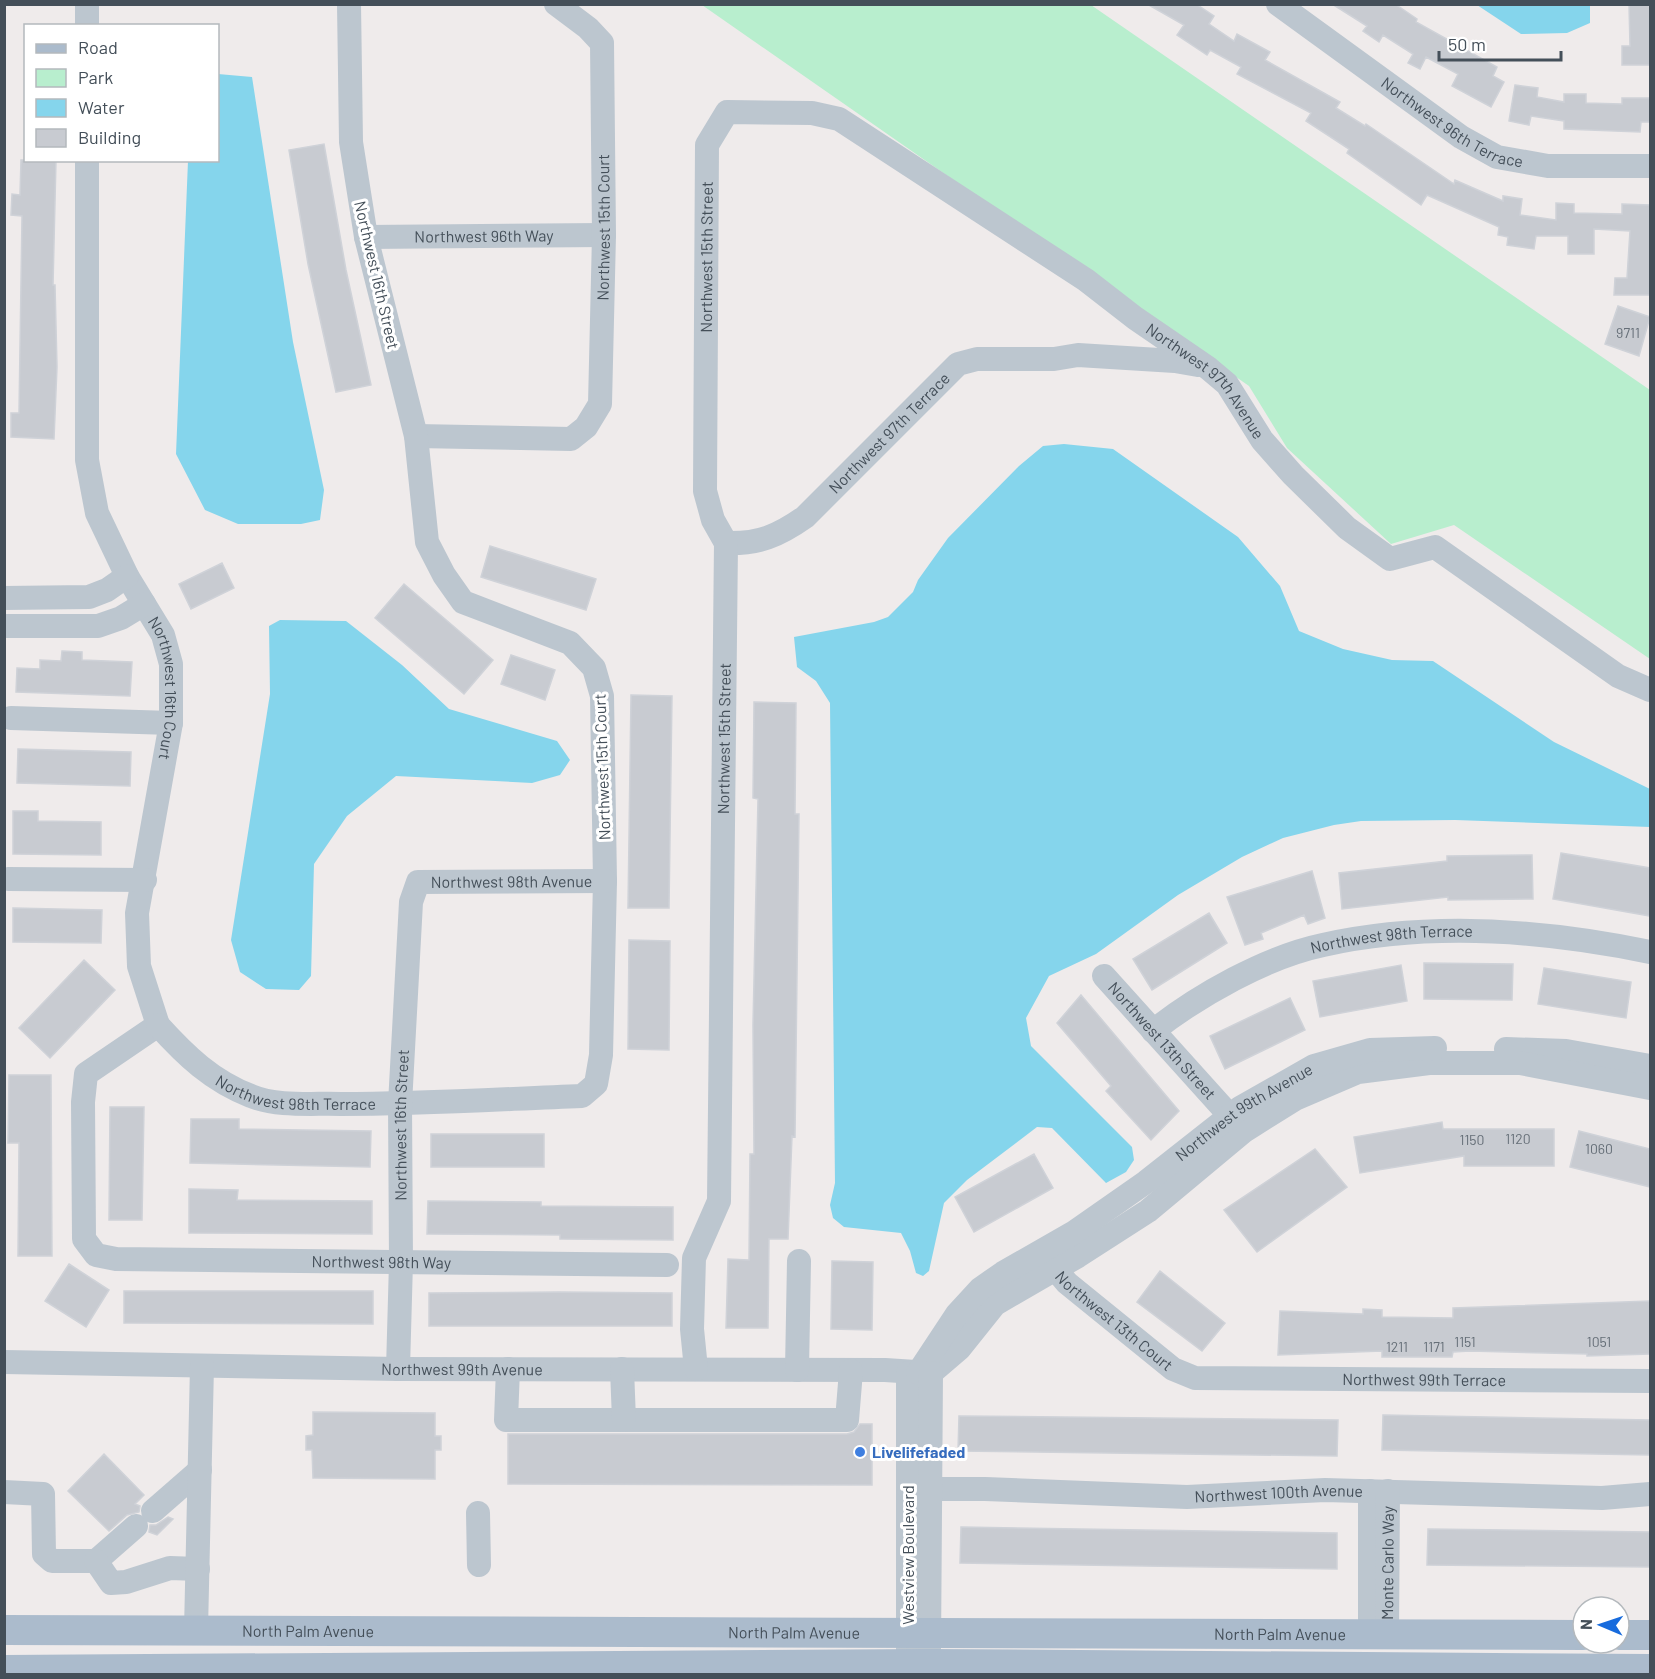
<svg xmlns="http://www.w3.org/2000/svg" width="1655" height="1679" font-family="Barlow,sans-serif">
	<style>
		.green { fill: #b8eece }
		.water { fill: #85d5ec }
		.building { fill: #c8cbd1; stroke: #cfd2d8; stroke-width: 1.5 }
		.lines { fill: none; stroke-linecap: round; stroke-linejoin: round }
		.minor { stroke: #bcc6cf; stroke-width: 24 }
		.major { stroke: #abbbcc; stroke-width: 30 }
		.shop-dot { fill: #3f7fe0; stroke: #fff; stroke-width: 2 }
		.labels { text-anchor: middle; stroke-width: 6; stroke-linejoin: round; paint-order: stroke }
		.number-label { font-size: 14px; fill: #656e77 }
		.street-label { font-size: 16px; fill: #444f59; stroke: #fff }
		.shop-label { font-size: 16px; font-weight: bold; fill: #366cbe; stroke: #fff; text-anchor: start }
	</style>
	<rect width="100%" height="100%" fill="#efebeb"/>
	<path class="green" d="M 702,5 L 1091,5 L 1650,390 L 1650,659 L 1454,525 L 1391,544 L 1287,448 L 1249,386 Z"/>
	<path class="water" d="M 1477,5 L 1590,5 L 1590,23 L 1567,33 L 1521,34 Z
		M 218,74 L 252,77 L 293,342 L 324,490 L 320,520 L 301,524 L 238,524 L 205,510 L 176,454 L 188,161 L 218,160 Z
		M 1064,444 L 1113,449 L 1238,537 L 1280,586 L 1299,631 L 1343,649 L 1392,660 L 1433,661 L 1554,742 L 1650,789 L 1650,827 L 1455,820 L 1361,821 L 1334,825 L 1283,838 L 1242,857 L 1178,895 L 1096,954 L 1049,976 L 1026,1018 L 1031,1046 L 1132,1147 L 1134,1160 L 1126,1172 L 1106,1183 L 1052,1128 L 1037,1127 L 967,1180 L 944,1203 L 929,1271 L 923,1276 L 916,1273 L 910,1251 L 901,1233 L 844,1227 L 833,1218 L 830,1205 L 835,1183 L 830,703 L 816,681 L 797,667 L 794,637 L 874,622 L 888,617 L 913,592 L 918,580 L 948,538 L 1019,466 L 1043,446 Z
		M 280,620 L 346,621 L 402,665 L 449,709 L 557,741 L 570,760 L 560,775 L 532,783 L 396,776 L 347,816 L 314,864 L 311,976 L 299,990 L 266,989 L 240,972 L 231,940 L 270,694 L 269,626 Z"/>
	<path class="building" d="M 1147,4 L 1196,4 L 1214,16 L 1209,24 L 1234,41 L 1237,34 L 1270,52 L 1265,60 L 1340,102 L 1336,108 L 1365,126 L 1366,124 L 1454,184 L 1455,180 L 1503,201 L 1503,196 L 1522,199 L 1520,215 L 1556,220 L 1556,203 L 1574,204 L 1574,213 L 1622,214 L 1622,204 L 1650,205 L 1650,295 L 1614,295 L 1615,278 L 1627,278 L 1630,231 L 1594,229 L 1594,254 L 1568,254 L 1568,236 L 1536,236 L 1534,249 L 1507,245 L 1508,237 L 1498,235 L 1499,227 L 1427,195 L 1421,205 L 1347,153 L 1349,149 L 1306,121 L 1311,113 L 1237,74 L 1241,67 L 1210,50 L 1207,55 L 1177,35 L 1184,25 Z
		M 1332,4 L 1395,4 L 1417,19 L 1416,22 L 1497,67 L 1493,76 L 1504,82 L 1491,107 L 1452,86 L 1458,74 L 1426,57 L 1420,69 L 1408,63 L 1413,54 L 1383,35 L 1379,42 L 1363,31 L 1367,26 Z
		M 1629,4 L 1650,4 L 1650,65 L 1622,65 L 1622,46 L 1630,46 Z
		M 1515,85 L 1538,88 L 1537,97 L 1564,102 L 1564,94 L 1586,94 L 1586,103 L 1622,104 L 1622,98 L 1650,98 L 1650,122 L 1641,122 L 1640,132 L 1564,129 L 1564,121 L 1531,116 L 1529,125 L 1509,121 Z
		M 324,144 L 346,270 L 371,385 L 336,392 L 308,264 L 289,150 Z
		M 21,160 L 56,160 L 53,285 L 55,285 L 57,367 L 54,439 L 11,437 L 11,413 L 19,413 L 22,216 L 11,215 L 12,194 L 20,195 Z
		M 1618,306 L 1650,317 L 1639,356 L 1605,344 Z
		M 490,546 L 596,579 L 586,610 L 481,577 Z
		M 222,563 L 234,588 L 191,609 L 179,584 Z
		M 404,584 L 493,660 L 464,694 L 375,618 Z
		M 62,651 L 82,652 L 82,660 L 132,662 L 130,696 L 16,692 L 17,668 L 40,669 L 40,660 L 61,661 Z
		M 511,655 L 555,670 L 545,700 L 501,684 Z
		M 631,695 L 672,696 L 669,908 L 628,908 Z
		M 754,702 L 796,703 L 795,814 L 799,814 L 795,1137 L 792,1136 L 788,1239 L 769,1239 L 768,1328 L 726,1328 L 728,1259 L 749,1260 L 750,1154 L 754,1154 L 753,1025 L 758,799 L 753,798 Z
		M 18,749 L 131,752 L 130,786 L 17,783 Z
		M 13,811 L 38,811 L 38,821 L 101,822 L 101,855 L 13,854 Z
		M 1561,853 L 1650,868 L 1650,916 L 1553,899 Z
		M 1532,855 L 1533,899 L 1448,900 L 1448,897 L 1342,909 L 1339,873 L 1447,861 L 1447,856 Z
		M 1312,871 L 1325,918 L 1308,924 L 1304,915 L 1261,933 L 1263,939 L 1245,945 L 1227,897 Z
		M 13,908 L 102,910 L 101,943 L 13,942 Z
		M 1209,913 L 1227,943 L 1152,990 L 1133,959 Z
		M 629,940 L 670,941 L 669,1050 L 628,1049 Z
		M 84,960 L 115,990 L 50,1058 L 19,1028 Z
		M 1424,963 L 1513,964 L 1512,1000 L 1424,999 Z
		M 1401,965 L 1407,1001 L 1320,1017 L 1313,981 Z
		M 1544,968 L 1631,982 L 1626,1018 L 1538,1004 Z
		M 1081,995 L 1179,1111 L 1151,1140 L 1106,1091 L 1111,1086 L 1057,1023 Z
		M 1290,998 L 1305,1030 L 1225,1069 L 1210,1036 Z
		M 9,1075 L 51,1075 L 52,1256 L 18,1256 L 19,1143 L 8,1143 Z
		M 110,1107 L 144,1107 L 142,1220 L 109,1220 Z
		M 191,1119 L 239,1119 L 239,1129 L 371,1131 L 370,1167 L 190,1163 Z
		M 1442,1122 L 1443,1129 L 1554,1129 L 1554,1166 L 1464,1166 L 1464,1156 L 1360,1173 L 1354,1137 Z
		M 1579,1131 L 1650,1149 L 1650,1187 L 1570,1167 Z
		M 431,1134 L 544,1134 L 544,1167 L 431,1167 Z
		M 1315,1149 L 1347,1187 L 1257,1252 L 1224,1210 Z
		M 1034,1154 L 1053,1188 L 974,1232 L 955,1197 Z
		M 189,1189 L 238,1190 L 237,1200 L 372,1201 L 372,1234 L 189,1233 Z
		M 428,1201 L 541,1202 L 541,1206 L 673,1207 L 673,1240 L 560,1239 L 560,1235 L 427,1234 Z
		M 832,1261 L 873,1262 L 872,1330 L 831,1329 Z
		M 69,1264 L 109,1290 L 86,1327 L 45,1301 Z
		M 1160,1271 L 1225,1323 L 1202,1351 L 1137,1302 Z
		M 124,1291 L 373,1291 L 373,1324 L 124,1323 Z
		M 559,1292 L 672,1293 L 672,1326 L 429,1326 L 429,1293 Z
		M 1650,1301 L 1650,1354 L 1587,1356 L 1587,1354 L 1470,1351 L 1453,1352 L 1452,1357 L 1382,1357 L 1382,1351 L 1278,1355 L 1280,1311 L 1363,1314 L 1363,1309 L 1382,1310 L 1382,1317 L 1453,1318 L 1453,1308 Z
		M 313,1412 L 435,1413 L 435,1436 L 441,1436 L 441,1450 L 435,1450 L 435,1479 L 313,1478 L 312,1450 L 306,1450 L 306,1436 L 313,1435 Z
		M 1383,1415 L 1650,1420 L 1650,1455 L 1382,1450 Z
		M 959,1416 L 1338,1420 L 1337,1456 L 958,1451 Z
		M 860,1424 L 872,1424 L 872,1485 L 508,1484 L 508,1434 L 847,1434 L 854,1432 Z
		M 104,1454 L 144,1495 L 135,1504 L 140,1506 L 139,1512 L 127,1515 L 109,1531 L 68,1491 Z
		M 168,1517 L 173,1519 L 157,1535 L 149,1532 L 150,1525 L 156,1525 Z
		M 961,1527 L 1337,1533 L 1337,1569 L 960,1563 Z
		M 1428,1529 L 1650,1532 L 1650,1567 L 1427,1565 Z"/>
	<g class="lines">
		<g class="minor">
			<path d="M 87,4 L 87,26"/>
			<path id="s1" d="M 1278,4 L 1461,137 L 1497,157 L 1548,166 L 1650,166"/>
			<path id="s2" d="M 87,160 L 87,460 L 97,513 L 127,576 L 163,635 L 171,664 L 171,723 L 137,913 L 139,966 L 158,1025 L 86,1074 L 83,1102 L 84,1239 L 96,1255 L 116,1259 L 667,1265"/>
			<path id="s3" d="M 366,237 L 604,235"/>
			<path id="s4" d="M 416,436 L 571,439 L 586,427 L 600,404 L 604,235 L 602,43 L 588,28 L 556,4"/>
			<path id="s5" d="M 726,543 C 759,544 778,536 805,517 L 958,364 L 977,359 L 1054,359 L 1078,355 L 1175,361 L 1198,365"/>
			<path d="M 4,598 L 89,597 L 107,590 L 127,576"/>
			<path d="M 4,626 L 98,626 L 121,618 L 144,604"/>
			<path d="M 11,718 L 171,723"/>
			<path d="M 8,879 L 145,880"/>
			<path id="s6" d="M 1104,976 L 1240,1127"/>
			<path id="s7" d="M 158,1025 C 186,1056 212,1081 251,1096 C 277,1107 313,1103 341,1104 C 422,1104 502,1099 582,1096 L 596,1084 L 601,1055 L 605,881 L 602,696 L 594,668 L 570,643 L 463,602 L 444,575 L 427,542 L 416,436 L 366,237 L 351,142 L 349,4"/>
			<path id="s8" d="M 1153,1031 C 1199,995 1266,957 1323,945 C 1431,921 1544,930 1650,952"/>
			<path d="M 1506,1049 L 1566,1051 L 1650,1066"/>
			<path id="s9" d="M 1046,1258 L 1067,1283 L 1173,1369 L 1195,1378 L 1650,1381"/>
			<path id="s10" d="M 4,1362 L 398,1369 L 885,1370 L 931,1373 L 959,1349 L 995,1304 L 1078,1256 L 1148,1211 L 1244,1131 L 1295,1099 L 1358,1072 L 1429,1063 L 1520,1063 L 1650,1088"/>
			<path id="s11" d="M 398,1369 L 401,1262 L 400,1104 L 411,902 L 418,882 L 605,881"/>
			<path d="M 508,1369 L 506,1420 L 847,1420 L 851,1371"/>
			<path d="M 622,1369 L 624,1420"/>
			<path id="s12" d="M 696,1369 L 692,1329 L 694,1258 L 719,1201 L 726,543 L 713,520 L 705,491 L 707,145 L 727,112 L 812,113 L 839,119 L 1086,280 L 1135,318 L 1208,368 L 1227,384 L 1262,440 L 1293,475 L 1347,528 L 1390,559 L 1435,547 L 1618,676 L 1650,690"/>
			<path d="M 797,1370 L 799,1261"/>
			<path d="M 908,1373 L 908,1665"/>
			<path id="s13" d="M 918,1373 L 957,1314 L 980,1289 L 1003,1273 L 1073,1233 L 1146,1182 L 1240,1108 L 1314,1066 L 1370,1050 L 1435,1048"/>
			<path id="s14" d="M 909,1489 L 985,1489 L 1187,1497 L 1325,1490 L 1602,1498 L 1650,1494"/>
			<path d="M 4,1492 L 43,1494 L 44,1554 L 52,1561 L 96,1561 L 136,1526"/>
			<path d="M 153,1511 L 200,1470"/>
			<path d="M 478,1513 L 479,1565"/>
			<path d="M 96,1561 L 111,1583 L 126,1582 L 170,1568 L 198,1569"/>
			<path d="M 196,1630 L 202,1366"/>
			<path d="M 1370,1634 L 1370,1491"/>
			<path id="s15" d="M 1387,1635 L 1388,1491"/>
			<path d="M 929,1650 L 931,1373"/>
		</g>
		<g class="major">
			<path id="s16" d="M 4,1630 L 1583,1635"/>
			<path d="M 1619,1635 L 1650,1635"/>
			<path d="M 4,1670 L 929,1664 L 1650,1669"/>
		</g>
	</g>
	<circle class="shop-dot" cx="860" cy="1452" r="6"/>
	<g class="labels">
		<g class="number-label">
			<text x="1628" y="338">9711</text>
			<text x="1518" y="1144">1120</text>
			<text x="1472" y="1145">1150</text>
			<text x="1599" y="1154">1060</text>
			<text x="1465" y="1347">1151</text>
			<text x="1599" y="1347">1051</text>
			<text x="1397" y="1352">1211</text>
			<text x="1434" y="1352">1171</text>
		</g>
		<g class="street-label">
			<text dy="6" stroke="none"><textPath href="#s1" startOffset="212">Northwest 96th Terrace</textPath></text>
			<text dy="6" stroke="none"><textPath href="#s4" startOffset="378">Northwest 15th Court</textPath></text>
			<text dy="6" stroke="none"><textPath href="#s3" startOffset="118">Northwest 96th Way</textPath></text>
			<text dy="6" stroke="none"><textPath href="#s12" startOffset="1122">Northwest 15th Street</textPath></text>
			<text transform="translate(377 275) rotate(77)" y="6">Northwest 16th Street</text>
			<text dy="6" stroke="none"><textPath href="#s12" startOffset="1838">Northwest 97th Avenue</textPath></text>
			<text dy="6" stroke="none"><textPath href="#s5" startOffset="204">Northwest 97th Terrace</textPath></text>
			<text dy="6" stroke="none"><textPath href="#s2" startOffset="546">Northwest 16th Court</textPath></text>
			<text dy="6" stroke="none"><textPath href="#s12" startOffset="636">Northwest 15th Street</textPath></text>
			<text transform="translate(602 767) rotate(-92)" y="6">Northwest 15th Court</text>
			<text dy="6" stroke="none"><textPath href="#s11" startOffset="582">Northwest 98th Avenue</textPath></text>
			<text dy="6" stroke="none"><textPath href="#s8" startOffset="261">Northwest 98th Terrace</textPath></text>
			<text dy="6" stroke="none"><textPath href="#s6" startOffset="87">Northwest 13th Street</textPath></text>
			<text dy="6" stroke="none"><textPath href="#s7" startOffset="162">Northwest 98th Terrace</textPath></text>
			<text dy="6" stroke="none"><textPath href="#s13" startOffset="423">Northwest 99th Avenue</textPath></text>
			<text dy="6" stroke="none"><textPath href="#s11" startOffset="244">Northwest 16th Street</textPath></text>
			<text dy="6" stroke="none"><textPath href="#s2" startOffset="1448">Northwest 98th Way</textPath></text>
			<text dy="6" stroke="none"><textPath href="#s9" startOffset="93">Northwest 13th Court</textPath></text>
			<text dy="6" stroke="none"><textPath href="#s10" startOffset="458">Northwest 99th Avenue</textPath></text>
			<text dy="6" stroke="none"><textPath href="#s9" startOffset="422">Northwest 99th Terrace</textPath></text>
			<text dy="6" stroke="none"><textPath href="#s14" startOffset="370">Northwest 100th Avenue</textPath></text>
			<text transform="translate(908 1555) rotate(-90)" y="6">Westview Boulevard</text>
			<text dy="6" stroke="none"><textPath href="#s15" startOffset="72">Monte Carlo Way</textPath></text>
			<text dy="6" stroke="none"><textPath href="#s16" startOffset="304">North Palm Avenue</textPath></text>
			<text dy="6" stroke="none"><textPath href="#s16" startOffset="790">North Palm Avenue</textPath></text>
			<text dy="6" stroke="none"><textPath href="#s16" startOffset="1276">North Palm Avenue</textPath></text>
		</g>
		<g class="shop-label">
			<text x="872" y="1458">Livelifefaded</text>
		</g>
	</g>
	<rect width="1655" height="1679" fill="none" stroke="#444f59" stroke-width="12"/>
	<rect x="24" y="24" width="195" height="138" fill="#ffffff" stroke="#b4b9bd" stroke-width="1.5"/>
	<rect x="36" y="44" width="30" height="9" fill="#abbbcc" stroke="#b4b9bd" stroke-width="1.5"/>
	<text x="78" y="54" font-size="18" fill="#444f59">Road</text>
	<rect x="36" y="69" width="30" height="18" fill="#b8eece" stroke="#b4b9bd" stroke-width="1.5"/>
	<text x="78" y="84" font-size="18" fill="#444f59">Park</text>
	<rect x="36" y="99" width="30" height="18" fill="#85d5ec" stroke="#b4b9bd" stroke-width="1.5"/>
	<text x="78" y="114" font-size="18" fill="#444f59">Water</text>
	<rect x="36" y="129" width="30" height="18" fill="#c8cbd1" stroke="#b4b9bd" stroke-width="1.5"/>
	<text x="78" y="144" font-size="18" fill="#444f59">Building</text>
	<g transform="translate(1601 1625) rotate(272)"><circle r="28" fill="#ffffff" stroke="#b4b9bd" stroke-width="1.5"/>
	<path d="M0-4.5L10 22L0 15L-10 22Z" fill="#176bdd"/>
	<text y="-9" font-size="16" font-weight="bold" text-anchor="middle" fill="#444f59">N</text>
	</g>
	<path d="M1439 51v9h122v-9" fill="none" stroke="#444f59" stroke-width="3"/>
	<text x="1448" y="51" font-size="18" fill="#444f59" stroke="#ffffff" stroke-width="4.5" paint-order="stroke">50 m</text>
</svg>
